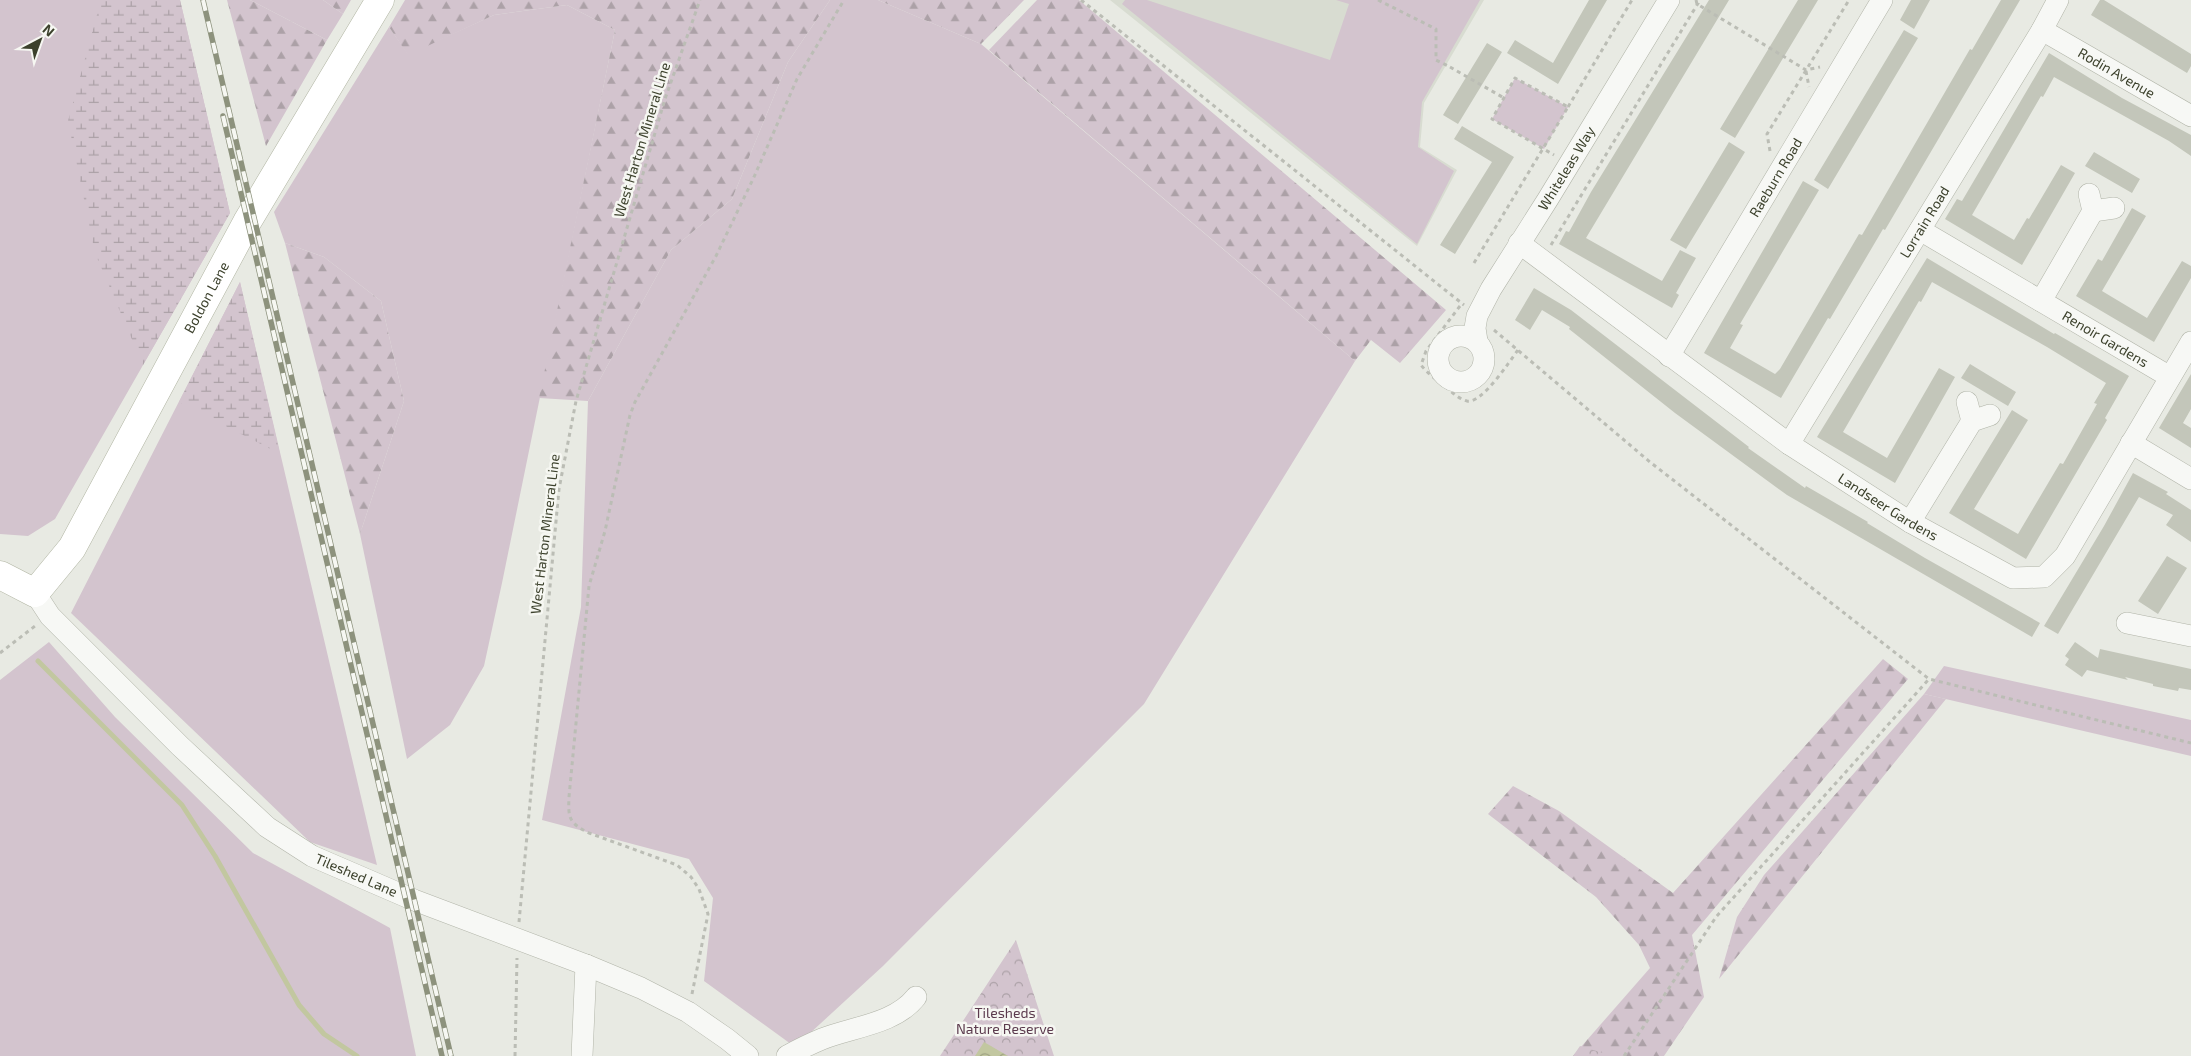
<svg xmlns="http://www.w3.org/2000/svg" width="2191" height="1056" font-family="'Exo 2',sans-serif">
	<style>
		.built { fill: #d8dcd1 }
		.grass { fill: #d3c4ce }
		.forest { fill: url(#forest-firs) }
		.wetland { fill: url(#wetland-marsh) }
		.park { fill: url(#park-crowns) }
		.water { fill: url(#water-waves) }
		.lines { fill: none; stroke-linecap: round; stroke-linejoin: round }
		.stream { stroke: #c2c7a0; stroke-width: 5 }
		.building { fill: #c3c6ba }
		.minor-casing { stroke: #b1b4a8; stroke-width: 22 }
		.major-casing { stroke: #b1b5a3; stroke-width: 29 }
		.path { stroke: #bbbdb5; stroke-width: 3; stroke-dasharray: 4 4; stroke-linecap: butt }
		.minor { stroke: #f7f8f5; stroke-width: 21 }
		.major { stroke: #fff; stroke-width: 28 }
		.rail-casing { stroke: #8d927d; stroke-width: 5.5 }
		.rail { stroke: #f6f7f2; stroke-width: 4; stroke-dasharray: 11; stroke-linecap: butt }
		.labels { text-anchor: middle; stroke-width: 5; stroke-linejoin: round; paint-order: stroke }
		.street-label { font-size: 14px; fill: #3c412c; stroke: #f6f7f2 }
		.park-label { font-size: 14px; fill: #5b3a4d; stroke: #f6f7f2 }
	</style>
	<defs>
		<pattern id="forest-firs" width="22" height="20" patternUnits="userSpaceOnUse" patternTransform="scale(1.25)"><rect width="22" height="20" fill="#d3c4ce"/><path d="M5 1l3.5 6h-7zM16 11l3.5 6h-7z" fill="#aca1a7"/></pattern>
		<pattern id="wetland-marsh" width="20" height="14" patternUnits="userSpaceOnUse" patternTransform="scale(1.25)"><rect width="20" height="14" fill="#d3c4ce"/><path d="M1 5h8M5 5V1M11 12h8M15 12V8" fill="none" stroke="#aca1a7"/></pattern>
		<pattern id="park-crowns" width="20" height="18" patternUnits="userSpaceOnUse" patternTransform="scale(1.25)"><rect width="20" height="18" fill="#d3c4ce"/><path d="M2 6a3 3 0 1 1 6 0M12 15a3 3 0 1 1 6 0" fill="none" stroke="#aca1a7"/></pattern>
		<pattern id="water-waves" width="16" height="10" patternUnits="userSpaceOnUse" patternTransform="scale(1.25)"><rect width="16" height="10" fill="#c2c7a0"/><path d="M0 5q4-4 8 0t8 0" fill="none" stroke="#9fa383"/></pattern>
	</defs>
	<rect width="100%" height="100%" fill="#e8eae3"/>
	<path class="built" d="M 1110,0 L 1484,0 L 1424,103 L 1420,147 L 1457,170 L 1417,246 Z"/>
	<path class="grass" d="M 0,0 L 180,0 L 230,213 L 55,519 L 28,536 L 0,534 Z
		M 250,0 L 323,0 L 343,14 L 327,40 Z
		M 830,0 L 878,0 L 981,44 L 1355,361 L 1144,704 L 883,966 L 795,1047 L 704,981 L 713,898 L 689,859 L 542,820 L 581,607 L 588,401 L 671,250 L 732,199 L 788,62 Z
		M 1125,0 L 1147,0 L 1330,60 L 1349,4 L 1336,0 L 1480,0 L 1422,102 L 1418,147 L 1454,171 L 1417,244 L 1122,4 Z
		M 567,5 L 615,30 L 502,583 L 484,666 L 450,725 L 407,759 L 360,534 L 404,401 L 381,301 L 324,257 L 285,243 L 274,212 L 389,27 L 408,54 L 494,15 Z
		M 1515,78 L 1568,107 L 1544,149 L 1492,119 Z
		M 240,282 L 377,865 L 310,842 L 71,613 Z
		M 49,642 L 115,717 L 253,853 L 390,928 L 416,1056 L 0,1056 L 0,680 Z
		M 1944,666 L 2191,720 L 2191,756 L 1924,694 Z"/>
	<path class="forest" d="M 227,0 L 250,0 L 327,40 L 266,146 Z
		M 323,0 L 351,0 L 343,14 Z
		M 405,0 L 830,0 L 788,62 L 732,199 L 671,250 L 588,401 L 539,398 L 615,30 L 567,5 L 494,15 L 408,55 L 389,27 Z
		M 878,0 L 1024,0 L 981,44 Z
		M 1037,0 L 1079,0 L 1446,310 L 1400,363 L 1371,340 L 1355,361 L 989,50 Z
		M 285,243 L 324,257 L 381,301 L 404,401 L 360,534 Z
		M 1883,659 L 1908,679 L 1692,935 L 1704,997 L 1664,1056 L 1573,1056 L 1650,968 L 1639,945 L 1596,897 L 1488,814 L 1513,786 L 1559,811 L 1673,893 Z
		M 1924,694 L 1946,699 L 1719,979 L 1737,917 L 1764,875 Z"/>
	<path class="wetland" d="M 101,0 L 180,0 L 230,213 L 143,365 L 95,253 L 68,121 Z
		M 240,282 L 280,454 L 179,402 Z"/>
	<path class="park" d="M 1016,940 L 1054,1056 L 940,1056 Z
		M 1580,1046 L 1613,1056 L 1573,1056 Z"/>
	<path class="water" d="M 984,1042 L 1008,1056 L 975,1056 Z"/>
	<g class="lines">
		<path class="stream" d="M 38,661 L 182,805 L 215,856 L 299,1005 L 324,1034 L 357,1056"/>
	</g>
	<path class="building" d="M 1589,0 L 1607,0 L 1558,84 L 1507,53 L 1515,40 L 1553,63 Z
		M 1709,0 L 1729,0 L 1586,238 L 1662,281 L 1680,250 L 1696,258 L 1676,293 L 1679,295 L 1672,308 L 1559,244 L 1566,231 L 1569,232 L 1591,192 Z
		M 1798,0 L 1818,0 L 1735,138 L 1720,129 Z
		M 1911,0 L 1930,0 L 1914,29 L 1900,20 Z
		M 2001,0 L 2020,0 L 1885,230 L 1883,229 L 1830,319 L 1828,318 L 1781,398 L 1704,353 L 1803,181 L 1819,190 L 1740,324 L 1743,325 L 1730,348 L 1775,374 L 1780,369 L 1859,234 L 1862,235 L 1970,49 L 1972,50 Z
		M 2100,0 L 2104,0 L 2191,54 L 2191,66 L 2187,73 L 2091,15 Z
		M 1904,30 L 1918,38 L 1828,189 L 1814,180 Z
		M 1487,43 L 1502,52 L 1458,124 L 1443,115 Z
		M 2049,53 L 2122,98 L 2191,135 L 2191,156 L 2169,141 L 2054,77 L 2043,97 L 2041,96 L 1972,215 L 2014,240 L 2027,218 L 2029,219 L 2061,165 L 2075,173 L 2022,265 L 1945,219 L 1957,199 L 1962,201 Z
		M 1462,126 L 1514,157 L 1455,254 L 1440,245 L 1492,162 L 1454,139 Z
		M 1729,142 L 1745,152 L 1686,249 L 1670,240 Z
		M 2094,152 L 2140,179 L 2132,193 L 2085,166 Z
		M 2132,208 L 2146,216 L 2102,291 L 2147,318 L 2182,261 L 2191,266 L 2191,278 L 2154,342 L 2076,296 L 2098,259 L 2102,261 Z
		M 1927,258 L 2054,334 L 2055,333 L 2129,376 L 2105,418 L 2107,420 L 2026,559 L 1949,513 L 2012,410 L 2028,420 L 1974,509 L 2018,534 L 2060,463 L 2063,464 L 2097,404 L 2094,403 L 2106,383 L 2047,347 L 1932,282 L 1921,302 L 1919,301 L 1843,432 L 1887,458 L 1939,368 L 1955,377 L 1895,483 L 1817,437 Z
		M 1534,288 L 1571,310 L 1749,447 L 1748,448 L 1805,488 L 1806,486 L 1868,522 L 1867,523 L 1925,558 L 2040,623 L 2032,637 L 1787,495 L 1675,413 L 1569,329 L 1570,327 L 1542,310 L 1530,330 L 1515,320 Z
		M 1970,364 L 2016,392 L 2008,406 L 1961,378 Z
		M 2191,374 L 2191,409 L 2183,423 L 2191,428 L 2191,448 L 2159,428 Z
		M 2133,473 L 2168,492 L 2166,494 L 2191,510 L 2191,542 L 2166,525 L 2173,515 L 2139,497 L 2058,634 L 2044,626 L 2104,526 Z
		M 2167,556 L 2187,568 L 2158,614 L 2138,601 Z
		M 2075,642 L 2098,658 L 2100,649 L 2191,669 L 2191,690 L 2179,688 L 2178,691 L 2153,686 L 2153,684 L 2125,677 L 2128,680 L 2087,670 L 2082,677 L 2065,665 L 2069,659 L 2065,656 Z"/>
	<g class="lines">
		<defs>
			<g id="minor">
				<path id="s1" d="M 2042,30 L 2191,116"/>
				<path d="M 2089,194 L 2093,211 L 2114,208"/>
				<path id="s2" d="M 1920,230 L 2170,377"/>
				<path id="s3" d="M 1519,243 L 1789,444 L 1910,522 L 2013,578 L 2044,577 L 2065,556 L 2191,342"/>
				<path d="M 2041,301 L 2093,211"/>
				<circle cx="1461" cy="359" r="23"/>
				<path id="s4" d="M 1477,341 L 1475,328 L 1477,316 L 1491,289 L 1548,199 L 1669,0"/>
				<path id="s5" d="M 1669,356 L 1882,0"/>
				<path d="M 1967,402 L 1972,421 L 1990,415"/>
				<path d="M 2131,443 L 2191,479"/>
				<path id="s6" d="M 1789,444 L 2042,30 L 2058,0"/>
				<path d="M 1910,522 L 1972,421"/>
				<path id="s7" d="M 35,593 L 50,616 L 180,746 L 267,827 L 312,856 L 414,900 L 586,965 L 641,988 L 688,1012 L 727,1039 L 748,1056"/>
				<path d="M 2127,623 L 2191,636"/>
				<path d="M 582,1056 L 586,965"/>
				<path d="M 787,1056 C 798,1050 810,1044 822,1039 C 852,1027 895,1024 916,997"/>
			</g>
			<g id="major">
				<path id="s8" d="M 0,575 L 35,593 L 72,548 L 247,222 L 380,0"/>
			</g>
		</defs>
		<use href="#minor" class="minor-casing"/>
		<use href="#major" class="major-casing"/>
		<path class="path" d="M 1081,0 L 1464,305
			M 1378,0 L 1436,29 L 1436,60 L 1452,68
			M 1696,0 L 1697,4 L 1806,70 L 1820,67
			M 1450,67 L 1504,98
			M 1806,71 L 1809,87
			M 1568,107 L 1632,0
			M 1770,151 L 1767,134 L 1849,0
			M 1551,245 L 1700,0
			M 1474,263 L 1568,107 L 1515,78 L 1492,119 L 1554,155
			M 1460,306 L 1426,351 L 1421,365 C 1428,374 1438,381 1447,388 C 1453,393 1459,399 1467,401 C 1482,404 1509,362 1518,350
			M 1494,330 L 1650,462 L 1929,679 L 2191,743
			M 0,653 L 35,626
			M 519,922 L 559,489 L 576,401 L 665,99 L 700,0
			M 692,994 L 708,914 L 699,889 L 691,877 L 677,865 L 589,833 C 569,823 568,818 569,797 L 589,586 L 605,531 L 630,415 L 635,402 L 716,256 L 754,177 L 797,79 L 844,0
			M 515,1056 L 517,958
			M 1624,1056 L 1716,917 L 1929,679"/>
		<use href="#minor" class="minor"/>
		<use href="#major" class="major"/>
		<defs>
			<path id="rail" d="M 203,0 L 451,1056
				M 223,116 L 442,1056"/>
		</defs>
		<use href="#rail" class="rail-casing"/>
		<use href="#rail" class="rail"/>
	</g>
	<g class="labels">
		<g class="street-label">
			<text dy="5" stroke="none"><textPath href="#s1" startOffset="86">Rodin Avenue</textPath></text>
			<text transform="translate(642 140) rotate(-73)" y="5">West Harton Mineral Line</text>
			<text dy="5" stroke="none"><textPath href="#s4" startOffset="198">Whiteleas Way</textPath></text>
			<text dy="5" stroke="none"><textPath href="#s5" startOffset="208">Raeburn Road</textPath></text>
			<text dy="5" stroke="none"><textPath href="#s6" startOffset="260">Lorrain Road</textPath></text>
			<text dy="5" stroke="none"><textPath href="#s8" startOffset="382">Boldon Lane</textPath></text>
			<text dy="5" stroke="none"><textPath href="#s2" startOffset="215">Renoir Gardens</textPath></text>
			<text dy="5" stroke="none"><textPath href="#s3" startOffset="454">Landseer Gardens</textPath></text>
			<text transform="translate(545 534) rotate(-83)" y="5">West Harton Mineral Line</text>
			<text dy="5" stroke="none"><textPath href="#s7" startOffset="432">Tileshed Lane</textPath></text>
		</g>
		<g class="park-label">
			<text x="1005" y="1018">Tilesheds<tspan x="1005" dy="16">Nature Reserve</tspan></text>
		</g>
	</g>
	<g transform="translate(40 40) rotate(41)" stroke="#f6f7f2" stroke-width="4" paint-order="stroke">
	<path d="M0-4L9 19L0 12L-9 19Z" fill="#3c412c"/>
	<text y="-8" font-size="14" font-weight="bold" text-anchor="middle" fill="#3c412c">N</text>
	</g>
</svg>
